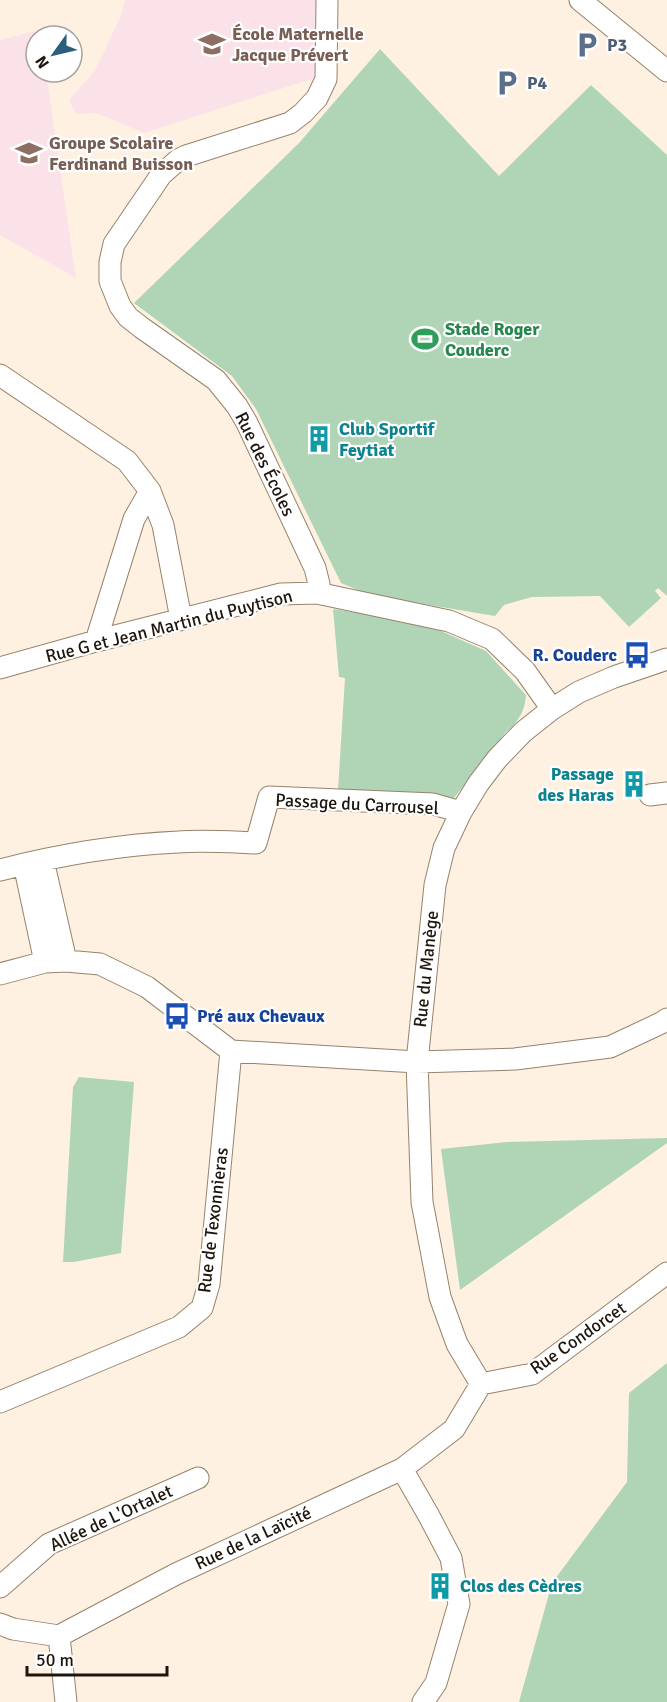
<svg xmlns="http://www.w3.org/2000/svg" width="667" height="1702" font-family="Signika,sans-serif">
	<style>
		.education { fill: #fbe1e8 }
		.green { fill: #afd5b6 }
		.lines { fill: none; stroke-linecap: round; stroke-linejoin: round }
		.minor-casing { stroke: #96836b; stroke-width: 23 }
		.minor { stroke: #fff; stroke-width: 21 }
		.labels { text-anchor: middle; stroke-width: 4.5; stroke-linejoin: round; paint-order: stroke }
		.education-label { font-size: 18px; font-weight: bold; fill: #785e54; stroke: #fff; text-anchor: start }
		.service-label { font-size: 18px; font-weight: bold; fill: #4e5e75; stroke: #fff; text-anchor: start }
		.leisure-label { font-size: 18px; font-weight: bold; fill: #27864d; stroke: #fff; text-anchor: start }
		.culture-label { font-size: 18px; font-weight: bold; fill: #0d838f; stroke: #fff; text-anchor: start }
		.street-label { font-size: 18px; fill: #1e160d; stroke: #fff }
		.transit-label { font-size: 18px; font-weight: bold; fill: #164399; stroke: #fff; text-anchor: end }
	</style>
	<rect width="100%" height="100%" fill="#fef1e1"/>
	<path class="education" d="M 125,0 L 317,0 L 318,77 L 144,133 L 96,113 L 76,114 L 69,100 L 94,72 L 121,16 Z
		M 40,30 L 41,36 L 36,36 L 36,72 L 46,72 L 76,278 L 0,235 L 0,40 Z"/>
	<path class="green" d="M 380,49 L 499,176 L 591,85 L 667,155 L 667,596 L 658,588 L 655,591 L 661,598 L 629,627 L 600,596 L 532,597 L 504,605 L 495,616 L 370,595 L 341,583 L 256,409 L 232,376 L 134,303 L 299,143 Z
		M 333,609 L 390,618 L 441,631 L 486,651 L 526,695 C 525,711 519,721 506,732 L 454,798 L 447,798 L 338,790 L 345,678 L 339,677 Z
		M 79,1077 L 134,1082 L 121,1253 L 74,1262 L 63,1262 L 73,1087 Z
		M 667,1138 L 667,1143 L 460,1290 L 441,1149 L 507,1142 Z
		M 667,1363 L 667,1702 L 519,1702 L 552,1583 L 627,1482 L 629,1393 Z"/>
	<g class="lines">
		<defs>
			<path id="minor" d="M 580,0 L 667,71
				M 0,375 L 127,461 L 150,491 L 163,525 L 181,619
				M 317,593 L 319,584 L 315,568 L 247,423 L 237,406 L 216,380 L 142,328 L 128,317 L 120,306 L 110,281 L 110,262 L 114,244 L 161,175 L 178,160 L 186,156 L 290,123 L 303,113 L 317,98 L 326,79 L 327,0
				M 96,641 L 134,519 L 150,491
				M 0,668 L 96,641 L 281,594 L 317,593 L 449,621 L 492,639 L 525,671 L 552,709
				M 650,795 L 667,793
				M 43,860 L 66,961
				M 24,864 L 45,962
				M 0,870 C 58,855 118,845 178,842 C 204,840 230,842 256,843 L 269,797 L 433,804 L 461,812
				M 0,974 L 45,962 L 66,961 L 100,964 L 147,987 L 231,1051 L 417,1062 L 515,1059 L 610,1047 L 661,1023 L 667,1019
				M 481,1384 L 457,1344 L 440,1297 L 422,1202 L 417,1062 L 435,885 L 444,848 L 461,812 L 478,784 L 497,759 L 523,732 L 552,709 L 579,692 L 614,677 L 667,659
				M 481,1384 L 532,1374 L 667,1273
				M 0,1402 L 179,1327 L 202,1308 L 209,1284 L 231,1051
				M 402,1469 L 429,1516 L 451,1558 L 459,1604 L 436,1683 L 423,1702
				M 0,1587 L 49,1544 L 198,1478
				M 0,1624 L 13,1629 L 59,1636
				M 59,1636 L 176,1574 L 402,1469 L 454,1429 L 481,1384
				M 59,1636 L 66,1702"/>
		</defs>
		<use href="#minor" class="minor-casing"/>
		<use href="#minor" class="minor"/>
	</g>
	<defs>
		<symbol id="school-bare" viewBox="-9 -9 18 18"><path d="M0-5L7-2L0 1L-7-2ZM-4 1L0 2.5L4 1V4Q0 6-4 4Z" fill="#8d6e63" stroke="#fff" stroke-width="2.5" paint-order="stroke"/></symbol>
		<symbol id="parking-bare" viewBox="-9 -9 18 18"><path d="M-3.5-5.5H1a3.5 3.5 0 0 1 0 7H-1V5.5H-3.5ZM-1-3.4V-.6H.8a1.4 1.4 0 0 0 0-2.8Z" fill="#5c6f8a" stroke="#fff" stroke-width="2.5" paint-order="stroke"/></symbol>
		<symbol id="stadium-bare" viewBox="-9 -9 18 18"><path d="M0-5a6.5 5 0 1 0 0 10a6.5 5 0 1 0 0-10ZM-3.5-1.8h7v3.6h-7Z" fill="#2e9e5b" stroke="#fff" stroke-width="2.5" paint-order="stroke"/></symbol>
		<symbol id="building-bare" viewBox="-9 -9 18 18"><path d="M-4-6H4V6H1V3H-1V6H-4ZM-2.5-4.3h1.7v1.8h-1.7ZM.8-4.3h1.7v1.8H.8ZM-2.5-1h1.7V.8h-1.7ZM.8-1h1.7V.8H.8Z" fill="#0f9aa8" stroke="#fff" stroke-width="2.5" paint-order="stroke"/></symbol>
		<symbol id="bus-bare" viewBox="-9 -9 18 18"><path d="M-5-6H5V4H4V6H2V4H-2V6H-4V4H-5ZM-3.5-4V0h7V-4ZM-3.5 1.2v1.5H-2V1.2ZM2 1.2v1.5H3.5V1.2Z" fill="#1a4fb4" stroke="#fff" stroke-width="2.5" paint-order="stroke"/></symbol>
	</defs>
	<g fill-rule="evenodd">
		<use href="#school-bare" x="193" y="25" width="38" height="38"/>
		<use href="#parking-bare" x="568" y="26" width="38" height="38"/>
		<use href="#parking-bare" x="488" y="64" width="38" height="38"/>
		<use href="#school-bare" x="10" y="134" width="38" height="38"/>
		<use href="#stadium-bare" x="406" y="320" width="38" height="38"/>
		<use href="#building-bare" x="300" y="420" width="38" height="38"/>
		<use href="#bus-bare" x="618" y="636" width="38" height="38"/>
		<use href="#building-bare" x="615" y="765" width="38" height="38"/>
		<use href="#bus-bare" x="158" y="997" width="38" height="38"/>
		<use href="#building-bare" x="421" y="1567" width="38" height="38"/>
	</g>
	<g class="labels">
		<g class="education-label">
			<text x="232" y="40">École Maternelle<tspan x="232" dy="21">Jacque Prévert</tspan></text>
			<text x="49" y="149">Groupe Scolaire<tspan x="49" dy="21">Ferdinand Buisson</tspan></text>
		</g>
		<g class="service-label">
			<text x="607" y="51">P3</text>
			<text x="527" y="89">P4</text>
		</g>
		<g class="leisure-label">
			<text x="445" y="335">Stade Roger<tspan x="445" dy="21">Couderc</tspan></text>
		</g>
		<g class="culture-label">
			<text x="339" y="435">Club Sportif<tspan x="339" dy="21">Feytiat</tspan></text>
			<text x="614" y="780" text-anchor="end">Passage<tspan x="614" dy="21">des Haras</tspan></text>
			<text x="460" y="1592">Clos des Cèdres</text>
		</g>
		<g class="street-label">
			<text transform="translate(265 464) rotate(64)" y="6">Rue des Écoles</text>
			<text transform="translate(169 626) rotate(-14)" y="6">Rue G et Jean Martin du Puytison</text>
			<text transform="translate(357 804) rotate(3)" y="6">Passage du Carrousel</text>
			<text transform="translate(426 969) rotate(-84)" y="6">Rue du Manège</text>
			<text transform="translate(213 1220) rotate(-83)" y="6">Rue de Texonnieras</text>
			<text transform="translate(578 1338) rotate(-35)" y="6">Rue Condorcet</text>
			<text transform="translate(111 1518) rotate(-25)" y="6">Allée de L'Ortalet</text>
			<text transform="translate(253 1538) rotate(-25)" y="6">Rue de la Laïcité</text>
		</g>
		<g class="transit-label">
			<text x="617" y="661">R. Couderc</text>
			<text x="197" y="1022" text-anchor="start">Pré aux Chevaux</text>
		</g>
	</g>
	<g transform="translate(54 54) rotate(236)"><circle r="28" fill="#ffffff" stroke="#a5a29e" stroke-width="1.5"/>
	<path d="M0-4.5L10 22L0 15L-10 22Z" fill="#2c5f7c"/>
	<text y="-9" font-size="16" font-weight="bold" text-anchor="middle" fill="#1e160d">N</text>
	</g>
	<path d="M27 1666v9h140v-9" fill="none" stroke="#1e160d" stroke-width="3"/>
	<text x="36" y="1666" font-size="18" fill="#1e160d" stroke="#ffffff" stroke-width="4.5" paint-order="stroke">50 m</text>
</svg>
